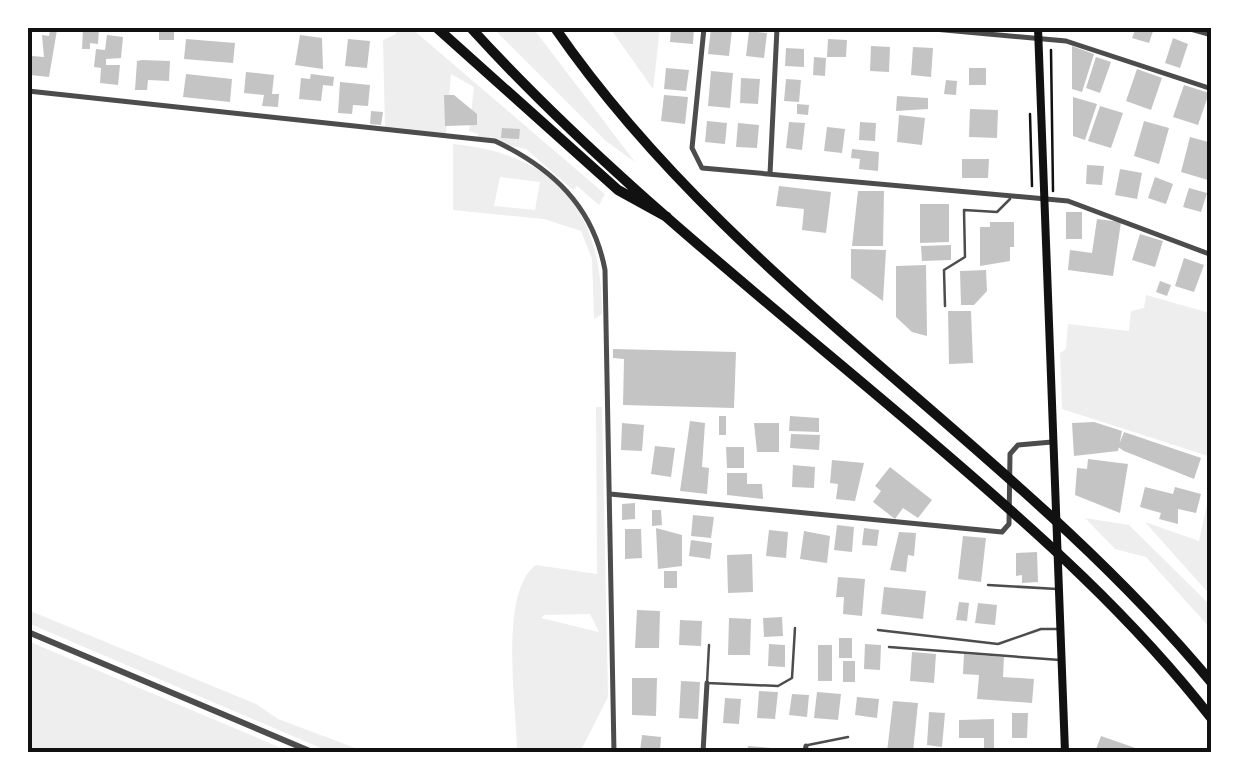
<svg xmlns="http://www.w3.org/2000/svg" width="1239" height="780" font-family="Commissioner,sans-serif">
	<style>
		.green { fill: #eee; fill-rule: evenodd }
		.building { fill: #c4c4c4 }
		.lines { fill: none; stroke-linecap: round; stroke-linejoin: round }
		.path { stroke: #111; stroke-width: 2.5 }
		.service { stroke: #4c4c4c; stroke-width: 2.5 }
		.minor { stroke: #4c4c4c; stroke-width: 5 }
		.tertiary { stroke: #4c4c4c; stroke-width: 6 }
		.secondary { stroke: #111; stroke-width: 8 }
		.motorway { stroke: #111; stroke-width: 10 }
		.neatline { fill: none; stroke: #111; stroke-width: 4 }
	</style>
	<rect width="100%" height="100%" fill="#fff"/>
	<path class="green" d="M 396,28 L 411,28 L 605,194 L 599,205 L 577,186 L 573,190 L 526,149 L 478,139 L 478,134 L 469,131 L 474,87 L 451,74 L 446,135 L 385,129 L 383,40 L 396,34 Z
		M 493,28 L 533,28 L 635,162 L 606,141 Z
		M 610,28 L 660,28 L 653,89 Z
		M 453,144 C 557,154 602,211 602,314 L 594,319 L 592,259 L 581,231 L 544,219 L 453,210 ZM 500,177 L 540,182 L 535,210 L 494,206 Z
		M 1146,295 L 1210,313 L 1211,308 L 1211,457 L 1062,409 L 1060,353 L 1066,349 L 1068,324 L 1129,331 L 1131,311 L 1144,308 Z
		M 596,407 L 602,407 L 608,697 L 580,752 L 517,752 C 517,709 498,592 536,565 L 597,574 ZM 590,614 L 599,632 L 541,618 L 545,615 Z
		M 1211,486 L 1212,596 L 1211,596 L 1145,522 L 1199,541 Z
		M 1085,518 L 1129,525 L 1211,606 L 1211,629 L 1146,557 L 1115,549 Z
		M 28,610 L 256,704 L 278,719 L 366,752 L 330,752 L 28,623 Z
		M 28,641 L 291,752 L 28,752 Z"/>
	<path class="building" d="M 83,28 L 99,28 L 98,44 L 90,43 L 90,49 L 82,49 Z
		M 159,28 L 174,28 L 174,40 L 159,40 Z
		M 671,28 L 694,28 L 693,44 L 670,42 Z
		M 711,28 L 732,30 L 729,56 L 708,54 Z
		M 1136,28 L 1154,28 L 1149,43 L 1132,38 Z
		M 50,30 L 57,30 L 49,77 L 30,75 L 32,56 L 44,57 L 42,35 L 49,36 Z
		M 749,31 L 767,33 L 764,58 L 746,56 Z
		M 107,35 L 123,37 L 121,58 L 106,59 L 106,65 L 120,65 L 118,85 L 100,83 L 101,68 L 94,67 L 96,49 L 105,50 Z
		M 300,35 L 322,38 L 323,69 L 295,65 Z
		M 1173,38 L 1188,44 L 1180,68 L 1165,63 Z
		M 186,39 L 235,43 L 233,63 L 184,59 Z
		M 348,39 L 370,41 L 367,68 L 345,66 Z
		M 828,39 L 847,40 L 846,57 L 827,57 Z
		M 871,46 L 890,47 L 889,72 L 870,71 Z
		M 1072,46 L 1094,54 L 1082,92 L 1072,89 Z
		M 913,47 L 933,48 L 931,77 L 911,75 Z
		M 786,48 L 804,49 L 804,67 L 785,66 Z
		M 814,57 L 826,58 L 825,76 L 813,75 Z
		M 1096,57 L 1111,62 L 1100,93 L 1086,88 Z
		M 142,60 L 170,61 L 169,81 L 148,80 L 147,90 L 135,90 L 137,61 Z
		M 666,68 L 689,70 L 686,91 L 664,89 Z
		M 969,68 L 986,68 L 986,85 L 969,85 Z
		M 1137,69 L 1162,78 L 1151,110 L 1126,101 Z
		M 711,71 L 733,73 L 730,108 L 708,106 Z
		M 246,72 L 274,75 L 272,94 L 279,94 L 278,107 L 262,106 L 264,95 L 244,93 Z
		M 186,74 L 232,79 L 230,102 L 183,97 Z
		M 311,74 L 334,77 L 333,86 L 323,85 L 321,101 L 299,99 L 301,78 L 310,79 Z
		M 741,78 L 760,79 L 758,104 L 740,103 Z
		M 786,79 L 801,80 L 799,102 L 784,101 Z
		M 946,80 L 957,81 L 956,95 L 944,94 Z
		M 340,82 L 370,85 L 368,106 L 353,105 L 352,114 L 338,113 Z
		M 1184,85 L 1209,93 L 1198,125 L 1173,117 Z
		M 444,95 L 454,95 L 477,114 L 477,125 L 445,126 Z
		M 664,95 L 688,97 L 685,124 L 661,121 Z
		M 897,96 L 928,98 L 928,109 L 896,111 Z
		M 1073,97 L 1097,104 L 1085,140 L 1073,136 Z
		M 797,104 L 809,105 L 808,115 L 797,114 Z
		M 1100,106 L 1123,113 L 1111,148 L 1088,141 Z
		M 970,109 L 998,110 L 997,138 L 969,137 Z
		M 371,111 L 383,112 L 381,125 L 370,124 Z
		M 899,115 L 925,118 L 922,145 L 897,142 Z
		M 707,121 L 727,123 L 725,144 L 705,142 Z
		M 1144,121 L 1169,128 L 1159,164 L 1134,156 Z
		M 789,122 L 805,123 L 802,150 L 786,148 Z
		M 860,122 L 876,123 L 875,141 L 859,140 Z
		M 738,123 L 759,125 L 757,148 L 736,147 Z
		M 827,127 L 845,129 L 842,153 L 824,151 Z
		M 502,128 L 520,129 L 519,139 L 501,138 Z
		M 1190,137 L 1212,143 L 1208,180 L 1181,172 Z
		M 852,149 L 879,152 L 878,171 L 859,169 L 860,159 L 851,158 Z
		M 962,159 L 989,159 L 988,178 L 962,178 Z
		M 1087,165 L 1104,166 L 1102,185 L 1086,184 Z
		M 1120,169 L 1142,173 L 1137,199 L 1115,195 Z
		M 1155,177 L 1173,184 L 1166,204 L 1148,198 Z
		M 779,186 L 831,192 L 826,233 L 802,230 L 804,209 L 776,206 Z
		M 1189,188 L 1207,193 L 1201,212 L 1183,207 Z
		M 858,191 L 884,191 L 883,246 L 852,246 Z
		M 920,204 L 949,204 L 949,242 L 920,243 Z
		M 1066,212 L 1082,212 L 1082,239 L 1066,239 Z
		M 1097,219 L 1121,222 L 1113,276 L 1068,270 L 1070,250 L 1092,253 Z
		M 990,222 L 1014,222 L 1014,247 L 1010,247 L 1010,261 L 980,266 L 980,227 L 990,227 Z
		M 1140,234 L 1163,241 L 1155,267 L 1132,260 Z
		M 951,245 L 951,260 L 922,261 L 921,246 Z
		M 851,249 L 886,250 L 883,301 L 851,278 Z
		M 1184,258 L 1204,265 L 1194,292 L 1175,286 Z
		M 926,265 L 927,336 L 912,332 L 896,317 L 896,266 Z
		M 986,270 L 987,291 L 974,305 L 961,305 L 960,271 Z
		M 1160,281 L 1171,285 L 1167,296 L 1156,292 Z
		M 948,311 L 971,311 L 973,363 L 949,364 Z
		M 613,349 L 736,352 L 734,408 L 623,405 L 624,359 L 613,358 Z
		M 719,416 L 726,416 L 726,435 L 719,435 Z
		M 790,416 L 819,418 L 819,432 L 789,431 Z
		M 690,421 L 705,423 L 702,467 L 709,468 L 707,494 L 680,491 Z
		M 1094,422 L 1122,431 L 1118,451 L 1074,456 L 1072,423 Z
		M 622,423 L 644,425 L 642,451 L 621,450 Z
		M 754,423 L 779,423 L 779,452 L 757,452 Z
		M 1124,432 L 1201,458 L 1194,479 L 1124,451 L 1118,447 Z
		M 791,434 L 820,435 L 819,450 L 790,448 Z
		M 655,446 L 675,448 L 671,477 L 651,474 Z
		M 726,447 L 744,447 L 744,468 L 727,468 Z
		M 1088,459 L 1128,464 L 1120,513 L 1075,495 L 1077,468 L 1087,469 Z
		M 832,460 L 864,463 L 855,501 L 836,499 L 838,484 L 830,483 Z
		M 793,465 L 815,467 L 814,488 L 792,487 Z
		M 890,467 L 932,500 L 918,518 L 903,508 L 895,519 L 873,502 L 881,491 L 875,486 Z
		M 727,473 L 747,473 L 747,484 L 762,484 L 763,499 L 727,495 Z
		M 1145,487 L 1173,494 L 1175,487 L 1201,494 L 1196,513 L 1178,509 L 1178,524 L 1159,519 L 1161,513 L 1140,507 Z
		M 635,503 L 635,519 L 622,520 L 622,504 Z
		M 652,510 L 661,510 L 662,525 L 652,526 Z
		M 693,515 L 714,517 L 711,538 L 691,536 Z
		M 837,525 L 854,527 L 852,552 L 834,550 Z
		M 656,528 L 682,535 L 682,566 L 658,569 Z
		M 864,528 L 879,530 L 877,546 L 862,545 Z
		M 625,529 L 641,529 L 642,558 L 625,559 Z
		M 769,530 L 788,532 L 786,558 L 766,556 Z
		M 804,531 L 830,536 L 827,563 L 800,559 Z
		M 899,532 L 916,533 L 914,556 L 908,555 L 906,572 L 890,570 Z
		M 963,536 L 986,538 L 981,582 L 958,579 Z
		M 691,540 L 712,543 L 710,559 L 689,556 Z
		M 1037,552 L 1038,582 L 1022,583 L 1022,575 L 1016,576 L 1016,553 Z
		M 752,554 L 753,592 L 728,593 L 727,555 Z
		M 664,571 L 677,571 L 677,588 L 664,588 Z
		M 838,577 L 865,579 L 862,616 L 843,614 L 844,597 L 836,597 Z
		M 884,587 L 926,591 L 923,619 L 881,614 Z
		M 959,602 L 969,603 L 967,621 L 956,620 Z
		M 978,603 L 997,605 L 995,625 L 975,623 Z
		M 637,610 L 660,611 L 659,648 L 635,648 Z
		M 782,617 L 783,636 L 764,637 L 763,618 Z
		M 729,618 L 751,619 L 750,655 L 728,655 Z
		M 680,620 L 702,621 L 701,646 L 679,645 Z
		M 839,638 L 852,638 L 852,658 L 839,658 Z
		M 769,644 L 785,645 L 785,667 L 768,666 Z
		M 865,644 L 881,645 L 880,670 L 864,669 Z
		M 818,645 L 832,645 L 832,681 L 818,681 Z
		M 912,652 L 936,654 L 934,683 L 910,681 Z
		M 964,654 L 1004,657 L 1003,677 L 1034,679 L 1032,703 L 977,699 L 979,675 L 963,674 Z
		M 843,661 L 855,661 L 855,682 L 843,682 Z
		M 632,678 L 657,678 L 656,716 L 632,715 Z
		M 681,681 L 700,682 L 698,719 L 679,718 Z
		M 759,691 L 778,692 L 775,719 L 757,718 Z
		M 817,692 L 841,694 L 838,720 L 814,718 Z
		M 792,694 L 809,695 L 807,717 L 789,715 Z
		M 857,697 L 879,699 L 877,718 L 855,715 Z
		M 725,698 L 741,699 L 739,724 L 723,723 Z
		M 893,701 L 918,703 L 913,752 L 887,752 Z
		M 929,712 L 945,713 L 942,747 L 927,745 Z
		M 1012,713 L 1028,713 L 1027,738 L 1012,738 Z
		M 994,719 L 994,748 L 984,748 L 984,738 L 959,738 L 959,720 Z
		M 642,735 L 661,737 L 660,752 L 640,752 Z
		M 1101,736 L 1147,752 L 1095,752 Z
		M 748,746 L 772,748 L 771,752 L 747,752 Z"/>
	<g class="lines">
		<path class="path" d="M 1051,50 L 1053,191
			M 1030,114 L 1032,186"/>
		<path class="service" d="M 945,306 L 944,270 L 965,257 L 964,210 L 997,212 L 1010,199
			M 988,585 L 1057,589
			M 878,630 L 998,644 L 1041,629 L 1058,629
			M 709,645 L 707,683 L 778,686 L 792,678 L 795,628
			M 889,647 L 1060,660
			M 808,745 L 848,737"/>
		<path class="minor" d="M 704,28 L 692,148 L 702,168 L 1068,201 L 1212,255
			M 923,28 L 1066,41 L 1212,89
			M 1187,28 L 1212,35
			M 28,91 L 495,141 C 552,168 593,206 605,270 L 614,752
			M 770,174 L 777,28
			M 610,494 L 1002,532 L 1009,524 L 1010,454 L 1018,445 L 1052,442
			M 703,752 L 707,683
			M 805,752 L 806,746"/>
		<path class="tertiary" d="M 28,632 L 312,752"/>
		<path class="secondary" d="M 1038,28 L 1065,752"/>
		<path class="motorway" d="M 437,28 L 618,190 L 667,217
			M 471,28 C 611,182 780,311 938,447 C 1036,531 1132,616 1212,719
			M 555,28 C 733,286 1013,443 1212,683"/>
	</g>
	<rect width="1239" height="780" fill="none" stroke="#ffffff" stroke-width="60"/>
	<rect x="30" y="30" width="1179" height="720" class="neatline"/>
</svg>
